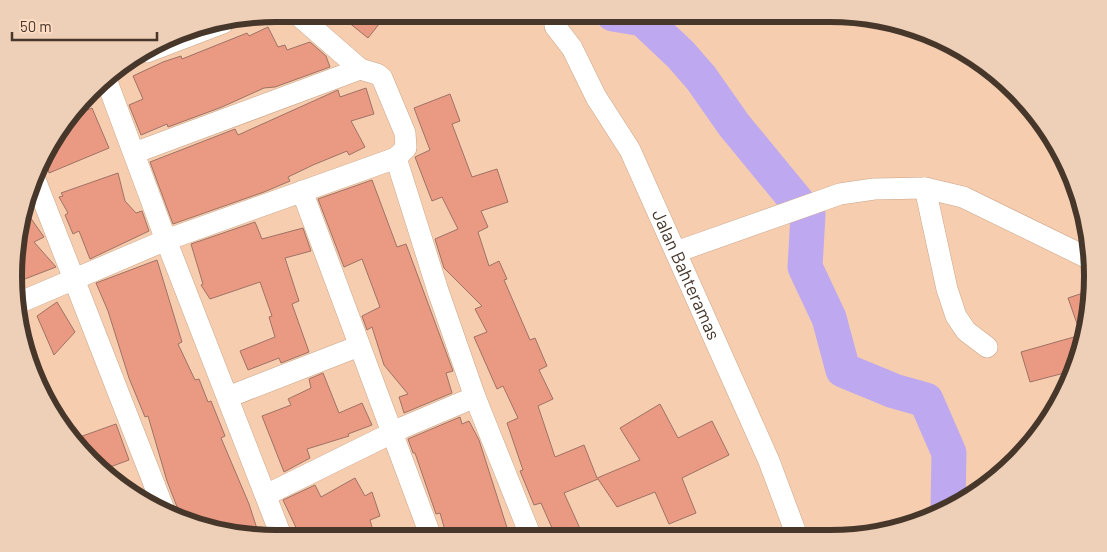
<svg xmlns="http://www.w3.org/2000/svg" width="1107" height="552" font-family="Barlow,sans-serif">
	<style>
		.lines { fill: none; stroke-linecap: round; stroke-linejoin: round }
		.river { stroke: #bea9f0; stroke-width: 35 }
		.building { fill: #ea9a82; stroke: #9f7264 }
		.minor-casing { stroke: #cba487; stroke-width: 22 }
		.minor { stroke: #fff; stroke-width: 21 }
		.labels { text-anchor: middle; stroke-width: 4; stroke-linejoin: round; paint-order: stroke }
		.street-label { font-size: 18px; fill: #47372b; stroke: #fddcc3 }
		.rim { fill: none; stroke: #47372b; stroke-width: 6 }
	</style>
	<rect width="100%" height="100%" fill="#f6cdaf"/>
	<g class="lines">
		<path class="river" d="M 613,14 L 643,19 L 681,55 L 701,78 L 734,125 L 808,215 L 805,267 L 829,318 L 843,370 L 894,391 L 926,400 L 949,453 L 948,509"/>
	</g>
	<path class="building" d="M 338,14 L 387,14 L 368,38 Z
		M 268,27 L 278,47 L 285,45 L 287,50 L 310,42 L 326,56 L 330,67 L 275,87 L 264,88 L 222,107 L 168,127 L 167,124 L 141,135 L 129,105 L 143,99 L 133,76 L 163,62 L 181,56 L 182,59 L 247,33 L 249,36 Z
		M 366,88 L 374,114 L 351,121 L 365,147 L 349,155 L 347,151 L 313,165 L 288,177 L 290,181 L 264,192 L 173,224 L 150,162 L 235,129 L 238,135 L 338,90 L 340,97 Z
		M 450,94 L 460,121 L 452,124 L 472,177 L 497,169 L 508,202 L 481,211 L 488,227 L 478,232 L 489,266 L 499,261 L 507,279 L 504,280 L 530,340 L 535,338 L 547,366 L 539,370 L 553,399 L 538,406 L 555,457 L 584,445 L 597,478 L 640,460 L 620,428 L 660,404 L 678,438 L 712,421 L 729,455 L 682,478 L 696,513 L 669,524 L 655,492 L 617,507 L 598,479 L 564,493 L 582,533 L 572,537 L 556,537 L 541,503 L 534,505 L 520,471 L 523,470 L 507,423 L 518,418 L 503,386 L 497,389 L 474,337 L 487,332 L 475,309 L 482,306 L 444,268 L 435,239 L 458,229 L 442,197 L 432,201 L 415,157 L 430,150 L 414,108 Z
		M 92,108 L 109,148 L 49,173 L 46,160 L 51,146 L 63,142 L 58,130 L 71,117 Z
		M 118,173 L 125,201 L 136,213 L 142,211 L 149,231 L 90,259 L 79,231 L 73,234 L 65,215 L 68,213 L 59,197 L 63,196 L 61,193 Z
		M 372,180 L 397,247 L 406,244 L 453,371 L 446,373 L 452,393 L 404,413 L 399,397 L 408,394 L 384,365 L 372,327 L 367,330 L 362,316 L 380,307 L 362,259 L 344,267 L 318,199 Z
		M 25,210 L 44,237 L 34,242 L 56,267 L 17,282 L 19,225 Z
		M 255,222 L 262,239 L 303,228 L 311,251 L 285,258 L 299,301 L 292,304 L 309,352 L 281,363 L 279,358 L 248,370 L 240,351 L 275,337 L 269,317 L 272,316 L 260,282 L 210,299 L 201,285 L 203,284 L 191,244 Z
		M 157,260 L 182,342 L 178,344 L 195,380 L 199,379 L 208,402 L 211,401 L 225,436 L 221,438 L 249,504 L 260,538 L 181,517 L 167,481 L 148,416 L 145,417 L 129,378 L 108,311 L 96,283 Z
		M 1092,290 L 1093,293 L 1072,371 L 1030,382 L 1021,352 L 1081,335 L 1068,298 Z
		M 57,302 L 75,332 L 54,355 L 37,316 Z
		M 323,373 L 339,413 L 362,403 L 372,425 L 348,434 L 349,436 L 307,449 L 310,458 L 284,472 L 262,416 L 291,405 L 288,399 L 311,388 L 309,379 Z
		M 460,417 L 462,424 L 469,421 L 479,440 L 510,537 L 487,537 L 485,528 L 447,537 L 440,513 L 436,514 L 415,453 L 413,453 L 408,439 Z
		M 116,424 L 129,460 L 102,470 L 90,461 L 74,439 Z
		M 355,478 L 365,496 L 372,492 L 380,516 L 370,520 L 375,537 L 301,538 L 283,500 L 315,485 L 321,497 Z"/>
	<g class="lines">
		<defs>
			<g id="minor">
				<path d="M 297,14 L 360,69"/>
				<path id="s1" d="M 555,26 L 572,48 L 596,97 L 630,150 L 769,461 L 797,536"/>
				<path d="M 147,52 L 223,23"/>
				<path d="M 106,79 L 166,240 L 282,538"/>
				<path d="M 134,153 L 360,69 L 377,74 L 382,78 L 405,133 L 406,148 L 396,158 L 438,291 L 475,397 L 404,427 L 266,495"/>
				<path d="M 36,182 L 165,512"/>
				<path d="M 302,191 L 431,537"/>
				<path d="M 676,252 L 840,194 L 874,189 L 925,188"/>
				<path d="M 16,304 L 166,240 L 396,158"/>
				<path d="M 987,347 L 966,331 L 956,316 L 947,289 L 925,188 L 963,197 L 1088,258"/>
				<path d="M 228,397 L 359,346"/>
				<path d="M 475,397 L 531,537"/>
			</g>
		</defs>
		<use href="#minor" class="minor-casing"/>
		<use href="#minor" class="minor"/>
	</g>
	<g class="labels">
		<g class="street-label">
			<text dy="6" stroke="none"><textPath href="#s1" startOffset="282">Jalan Bahteramas</textPath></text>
		</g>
	</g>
	<path d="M0 0H1107V552H0ZM276 22H830A254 254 0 0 1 1084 276V276A254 254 0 0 1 830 530H276A254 254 0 0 1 22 276V276A254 254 0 0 1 276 22Z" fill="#eecfb7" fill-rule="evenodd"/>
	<path class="rim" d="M276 22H830A254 254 0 0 1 1084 276V276A254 254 0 0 1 830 530H276A254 254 0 0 1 22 276V276A254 254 0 0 1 276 22Z"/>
	<path d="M12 32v8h145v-8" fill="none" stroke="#47372b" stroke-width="2.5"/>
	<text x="20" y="32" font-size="15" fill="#47372b" stroke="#fddcc3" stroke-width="4" paint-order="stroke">50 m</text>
</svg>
